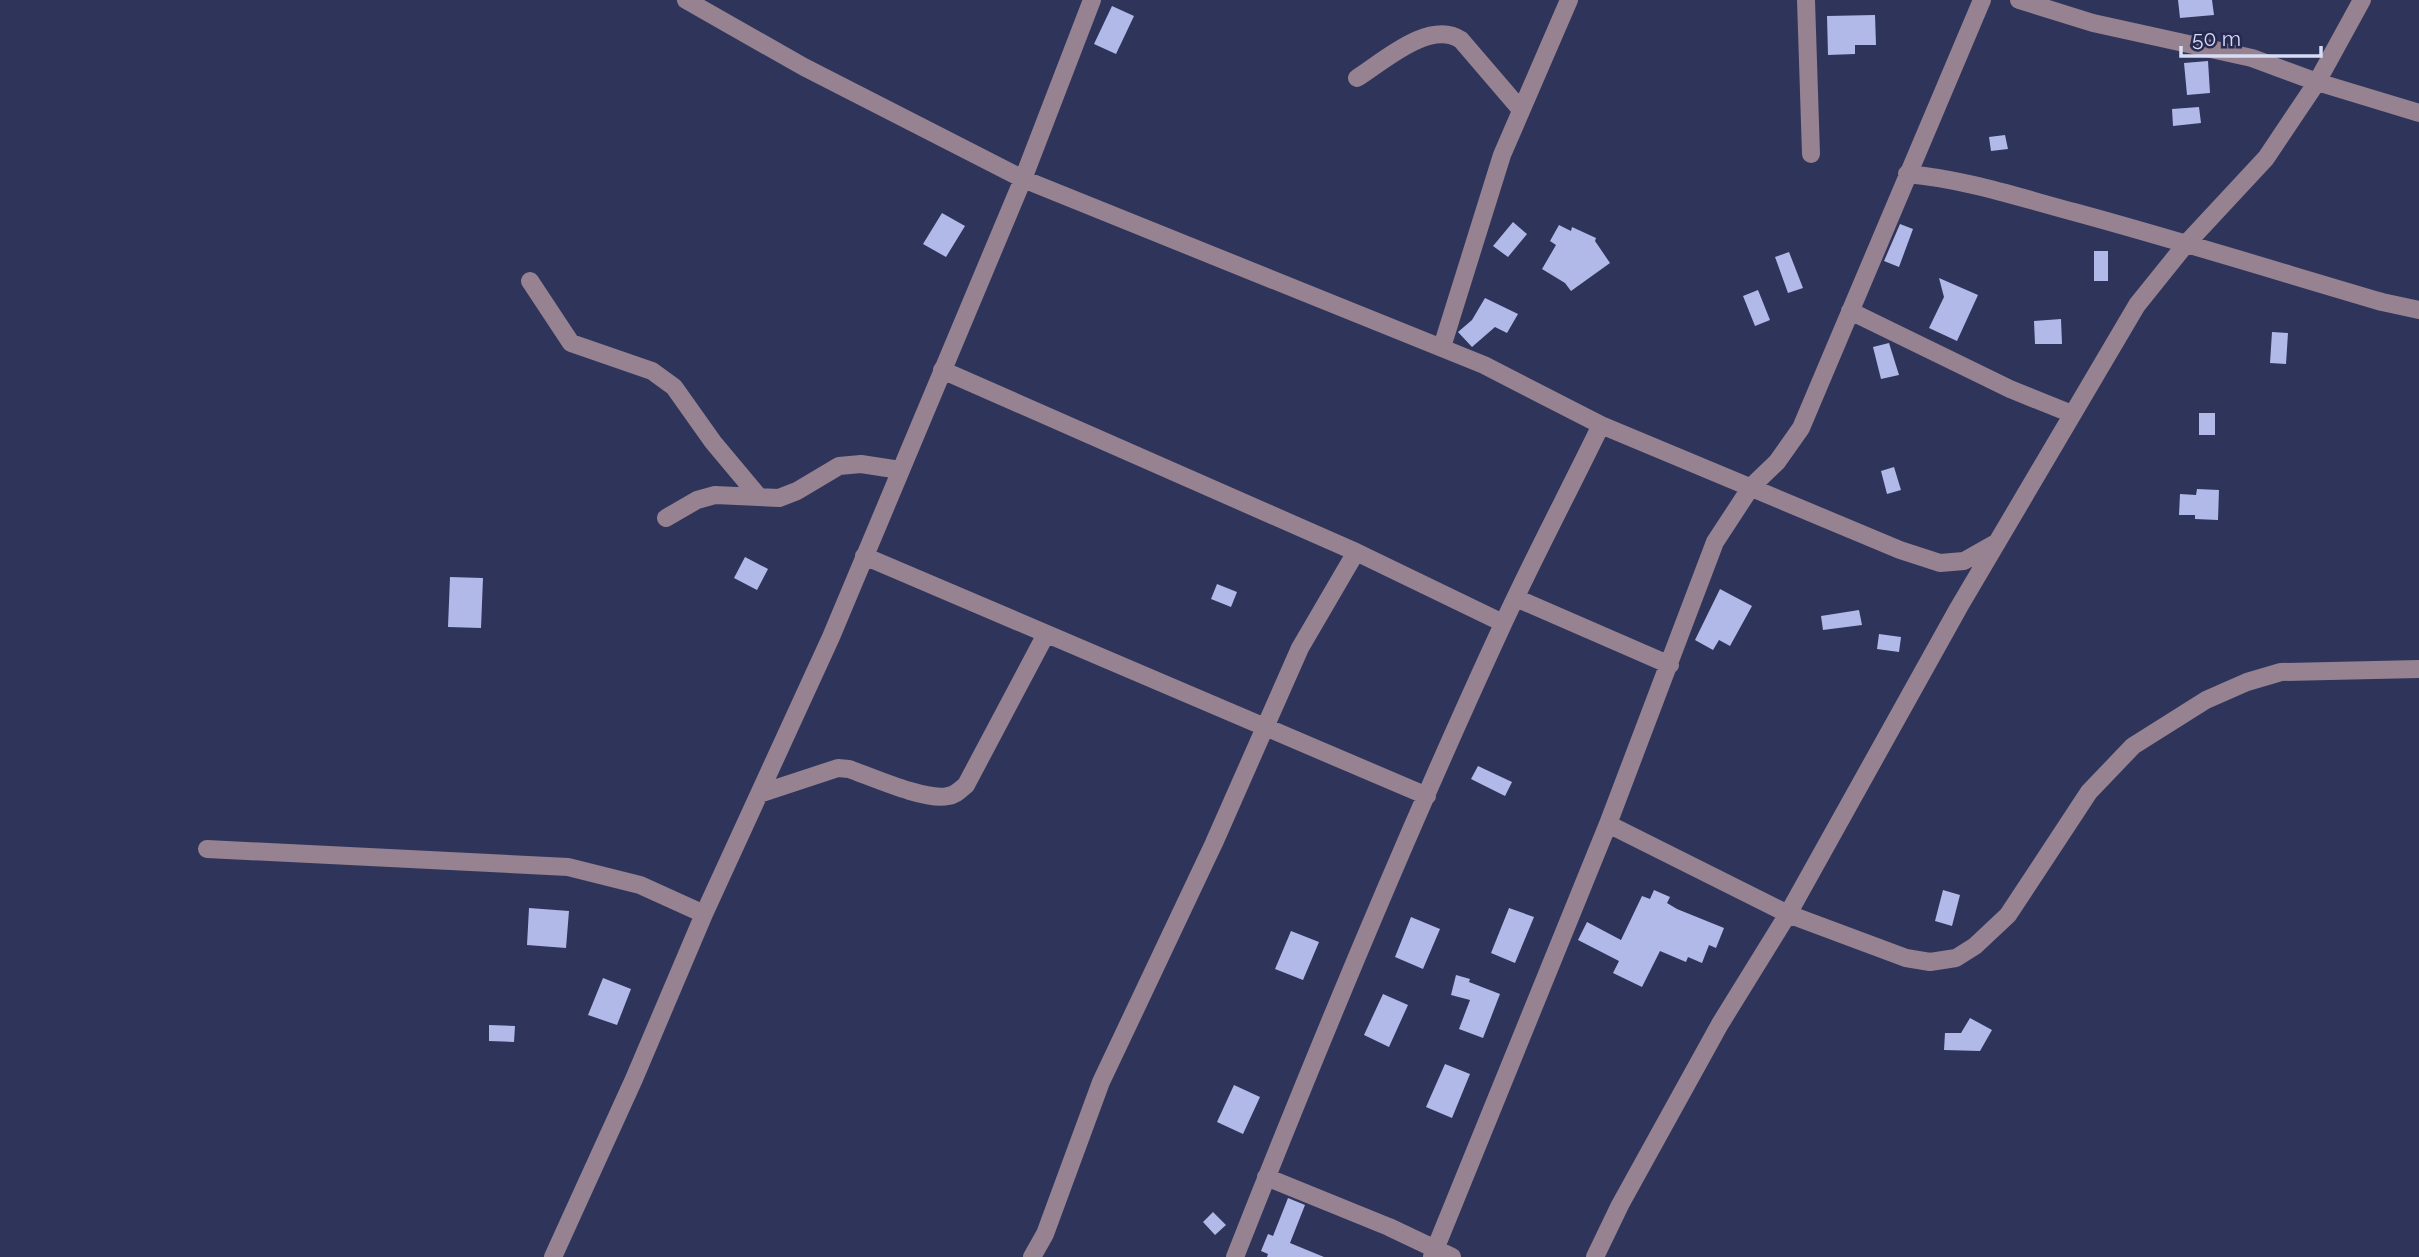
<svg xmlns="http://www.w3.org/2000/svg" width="2419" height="1257" font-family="Raleway,sans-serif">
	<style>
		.building { fill: #b1b9e9 }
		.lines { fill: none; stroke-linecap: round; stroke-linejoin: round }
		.minor { stroke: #968290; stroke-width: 18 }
	</style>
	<rect width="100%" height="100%" fill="#2f345b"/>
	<path class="building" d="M 2178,0 L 2212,0 L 2214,15 L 2180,18 Z
		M 1112,6 L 1134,16 L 1116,54 L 1094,44 Z
		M 1875,15 L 1876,45 L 1855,45 L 1855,54 L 1828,55 L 1827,16 Z
		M 2208,61 L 2210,93 L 2187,95 L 2184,63 Z
		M 2199,107 L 2201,123 L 2173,126 L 2172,109 Z
		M 2005,135 L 2008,149 L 1991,151 L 1989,137 Z
		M 942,213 L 965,226 L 946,257 L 923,244 Z
		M 1513,222 L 1527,234 L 1508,257 L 1493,246 Z
		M 1900,224 L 1913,229 L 1899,267 L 1884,261 Z
		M 1559,225 L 1571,231 L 1572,227 L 1596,238 L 1595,241 L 1610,263 L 1571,291 L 1565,283 L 1542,269 L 1556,245 L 1550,241 Z
		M 2094,251 L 2108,251 L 2108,281 L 2094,281 Z
		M 1789,252 L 1803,288 L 1788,293 L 1775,257 Z
		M 1939,278 L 1978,295 L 1957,341 L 1929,328 L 1944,297 Z
		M 1758,290 L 1770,320 L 1755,326 L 1743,296 Z
		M 1485,298 L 1518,314 L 1507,333 L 1495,327 L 1472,347 L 1458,332 L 1472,320 Z
		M 2061,319 L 2062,344 L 2035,344 L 2034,321 Z
		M 2272,332 L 2288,333 L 2286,364 L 2270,363 Z
		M 1889,343 L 1899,375 L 1881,379 L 1873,347 Z
		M 2199,413 L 2215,413 L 2215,435 L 2199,435 Z
		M 1894,467 L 1901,490 L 1887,494 L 1881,471 Z
		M 2197,489 L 2219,490 L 2218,520 L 2195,519 L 2195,515 L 2179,515 L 2180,494 L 2196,495 Z
		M 745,557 L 768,569 L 757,590 L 734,578 Z
		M 450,577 L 483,578 L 481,628 L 448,627 Z
		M 1217,584 L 1237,592 L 1231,607 L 1211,599 Z
		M 1720,589 L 1752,606 L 1730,646 L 1719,640 L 1713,650 L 1695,640 Z
		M 1859,610 L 1862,625 L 1823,630 L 1821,616 Z
		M 1879,634 L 1901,637 L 1899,652 L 1877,649 Z
		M 1478,766 L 1512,782 L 1505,796 L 1471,779 Z
		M 1654,890 L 1670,897 L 1667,903 L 1677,909 L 1724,928 L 1716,948 L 1709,945 L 1702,963 L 1688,957 L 1686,962 L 1660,951 L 1642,987 L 1613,973 L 1619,961 L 1578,940 L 1587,922 L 1621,940 L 1642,896 L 1650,899 Z
		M 1943,890 L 1960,895 L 1952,926 L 1935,921 Z
		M 529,908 L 569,911 L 566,948 L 527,945 Z
		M 1509,908 L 1534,917 L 1515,963 L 1491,953 Z
		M 1411,917 L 1440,929 L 1423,969 L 1395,957 Z
		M 1291,931 L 1319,942 L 1303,980 L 1275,969 Z
		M 1456,975 L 1470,979 L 1469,982 L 1500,994 L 1483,1038 L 1459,1029 L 1470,1000 L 1451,995 Z
		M 603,978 L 631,989 L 617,1025 L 588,1015 Z
		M 1383,994 L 1408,1005 L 1389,1047 L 1364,1035 Z
		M 1970,1018 L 1992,1030 L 1980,1051 L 1944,1050 L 1945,1033 L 1961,1033 Z
		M 489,1025 L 515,1026 L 514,1042 L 489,1041 Z
		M 1445,1064 L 1470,1074 L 1452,1118 L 1426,1107 Z
		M 1234,1085 L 1260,1097 L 1243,1134 L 1217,1122 Z
		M 1288,1198 L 1305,1205 L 1290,1243 L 1324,1257 L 1267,1257 L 1268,1254 L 1261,1251 L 1268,1234 L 1273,1236 Z
		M 1213,1212 L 1226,1225 L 1215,1235 L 1203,1222 Z"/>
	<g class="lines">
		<path class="minor" d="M 686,0 L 804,67 L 1023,179 L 1484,365 L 1601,425 L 1900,550 L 1940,563 L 1964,561 L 1994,544
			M 1806,0 L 1811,154
			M 2019,0 L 2093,23 L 2252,58 L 2317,82 L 2419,113
			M 1357,78 C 1384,61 1430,19 1461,40 L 1521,110
			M 1907,174 C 1964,179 2018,197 2074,212 C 2177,240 2280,272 2382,302 L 2419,310
			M 530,281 L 571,343 L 652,371 L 674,387 L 713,442 L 759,497
			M 1850,311 L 2010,389 L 2072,414
			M 1442,347 L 1502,155 L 1569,0
			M 942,370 L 1356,552 L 1503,623
			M 666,518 L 697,500 L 715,495 L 779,498 L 797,491 L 839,466 L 861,464 L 900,470
			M 864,556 L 1427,796
			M 1516,598 L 1670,665
			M 759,794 L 838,768 L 849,769 C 872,777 925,801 948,796 C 956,795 960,790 966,785 L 1046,634
			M 1608,824 L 1788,914 L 1906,958 L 1930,962 L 1956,958 L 1975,946 L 2008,915 L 2089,792 L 2133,746 L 2206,700 L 2247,682 L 2281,672 L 2419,669
			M 207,849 L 568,867 L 640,885 L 704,914
			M 1266,1177 L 1389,1227 L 1452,1257
			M 553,1257 L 634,1079 L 704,914 L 831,637 L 1023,179 L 1092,0
			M 1032,1257 L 1045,1234 L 1101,1082 L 1214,843 L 1300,648 L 1356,552
			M 1235,1257 C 1319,1044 1407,832 1503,624 C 1534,557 1569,491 1601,425
			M 1432,1257 L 1608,824 L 1715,542 L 1751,487 L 1777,462 L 1801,428 L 1982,0
			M 1595,1257 L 1620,1205 L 1720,1024 L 1788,914 L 1959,607 L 2137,305 L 2186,244 L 2266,158 L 2317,82 L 2362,0"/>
	</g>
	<path d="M2181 46v10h140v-10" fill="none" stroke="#d8ddf6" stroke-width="3.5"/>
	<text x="2192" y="46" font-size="21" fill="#d8ddf6" stroke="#262950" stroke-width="5" paint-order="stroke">50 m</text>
</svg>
